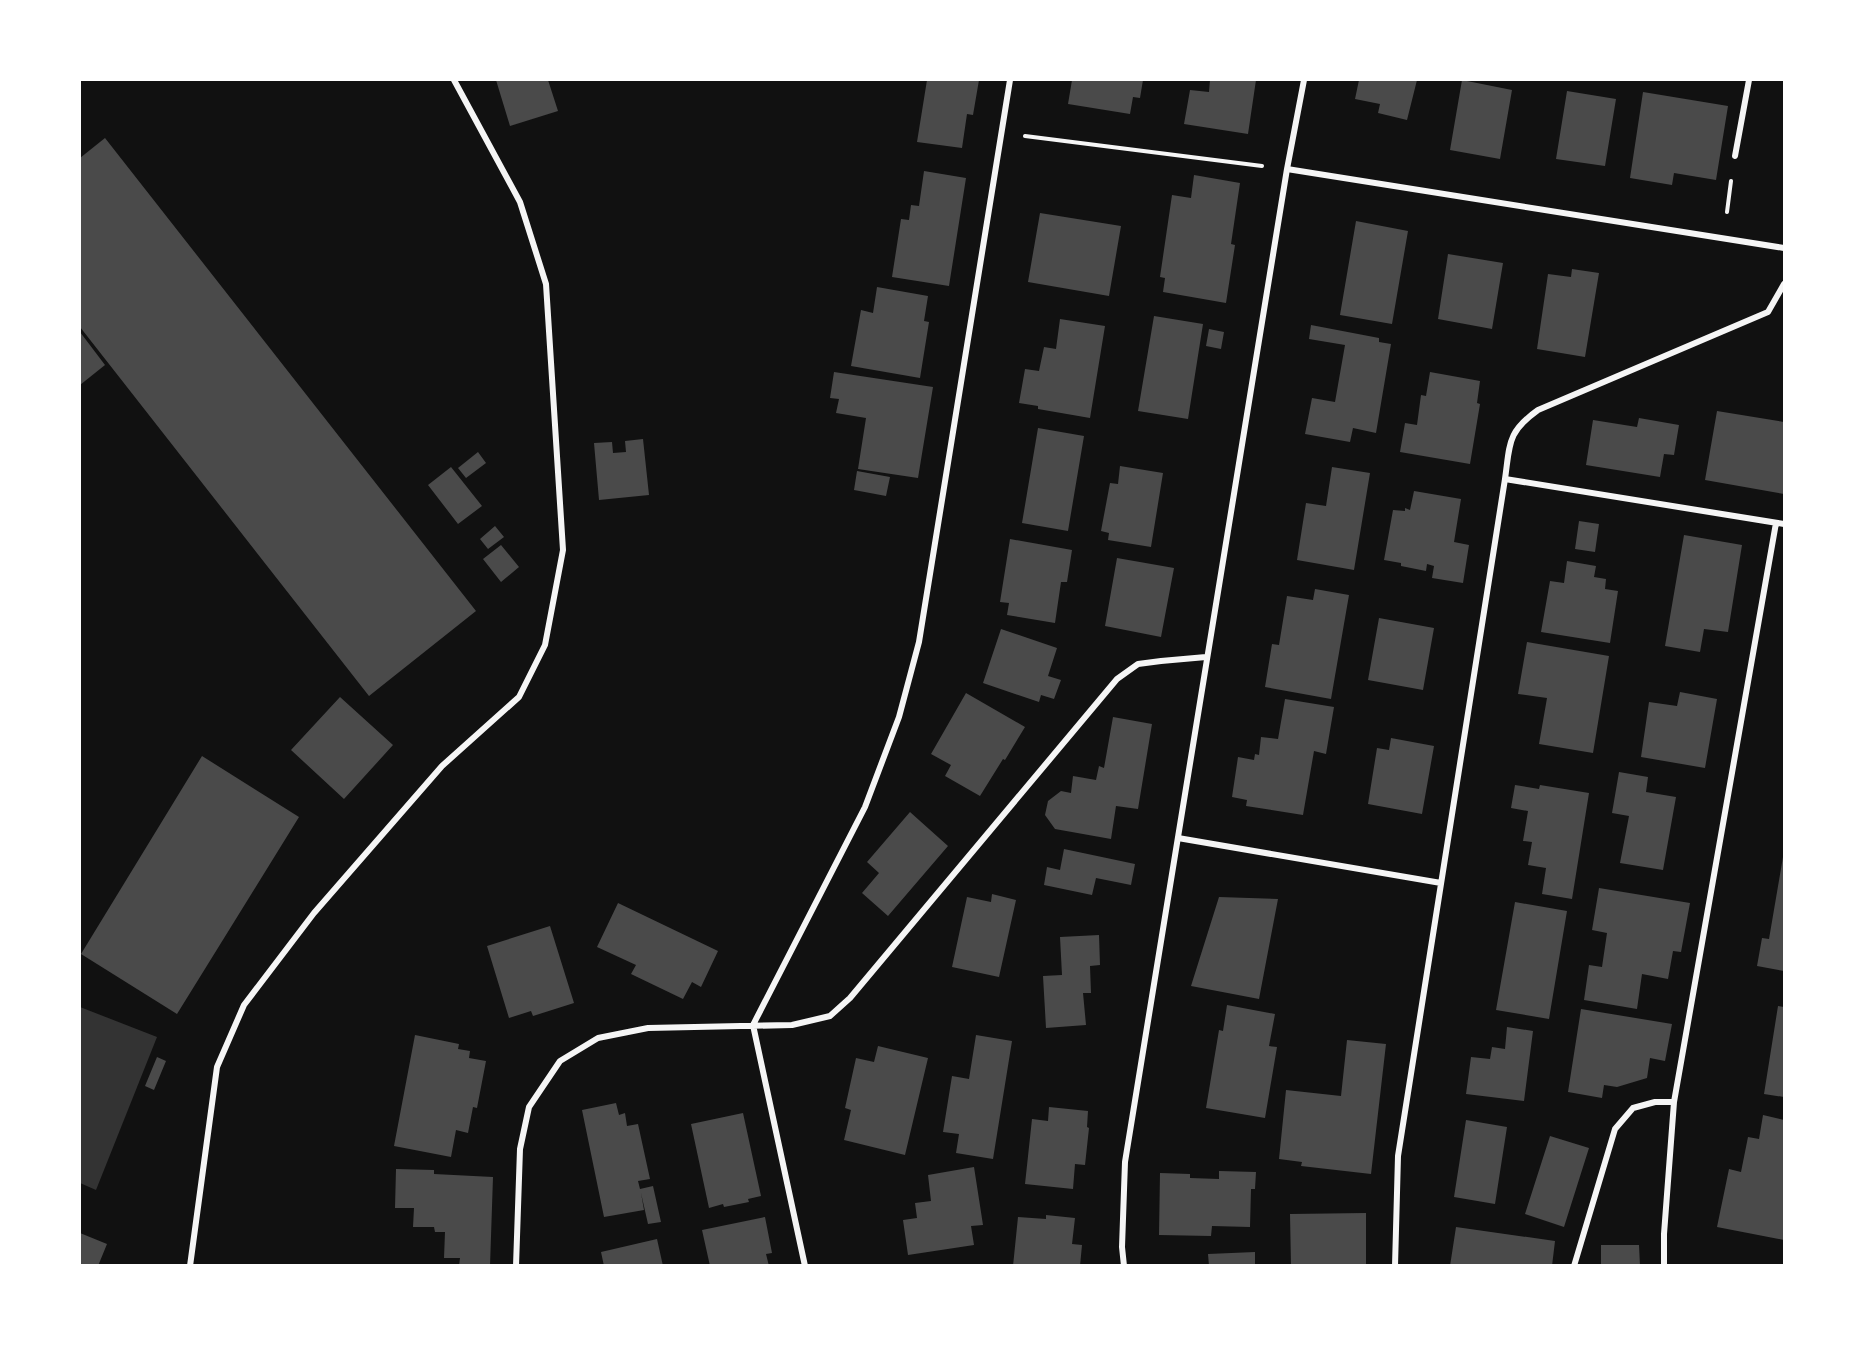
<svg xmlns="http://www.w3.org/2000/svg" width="1864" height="1345" font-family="Figtree,sans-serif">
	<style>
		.water { fill: #333 }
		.building { fill: #4a4a4a }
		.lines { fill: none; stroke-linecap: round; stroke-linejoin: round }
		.path { stroke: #f5f5f5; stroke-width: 4 }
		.minor { stroke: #f5f5f5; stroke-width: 6 }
	</style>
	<rect width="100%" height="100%" fill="#111"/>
	<path class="water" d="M 80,1007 L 157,1037 L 96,1190 L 80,1183 Z"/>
	<path class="building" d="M 496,80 L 548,80 L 558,111 L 510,126 Z
		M 927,80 L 979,80 L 973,115 L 967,114 L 962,148 L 917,142 Z
		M 1072,80 L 1143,80 L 1140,98 L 1133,97 L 1130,114 L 1068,104 Z
		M 1210,80 L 1256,80 L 1248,134 L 1184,124 L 1190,90 L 1209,92 Z
		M 1359,80 L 1417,80 L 1407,120 L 1378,113 L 1380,104 L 1355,99 Z
		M 1462,80 L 1512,90 L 1500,159 L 1450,150 Z
		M 1567,91 L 1616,99 L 1605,166 L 1556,159 Z
		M 1643,92 L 1728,106 L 1716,180 L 1674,173 L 1672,185 L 1630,178 Z
		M 105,138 L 476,611 L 369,696 L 80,327 L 80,158 Z
		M 924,171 L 966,178 L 949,286 L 892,277 L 901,219 L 909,220 L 911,205 L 919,206 Z
		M 1194,175 L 1240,183 L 1231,244 L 1235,245 L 1226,303 L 1163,292 L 1165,278 L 1160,277 L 1172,195 L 1191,198 Z
		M 1040,213 L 1121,226 L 1109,296 L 1028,282 Z
		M 1356,221 L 1408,231 L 1392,324 L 1340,315 Z
		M 1448,254 L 1503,263 L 1492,329 L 1438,319 Z
		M 1572,269 L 1599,273 L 1585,357 L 1537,349 L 1548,274 L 1571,277 Z
		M 877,287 L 928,296 L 924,321 L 929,322 L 920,378 L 851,366 L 861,310 L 873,313 Z
		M 1154,316 L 1203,324 L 1188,419 L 1138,411 Z
		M 1060,319 L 1105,326 L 1090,418 L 1038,409 L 1038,406 L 1019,403 L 1025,369 L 1039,371 L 1044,347 L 1056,349 Z
		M 1311,325 L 1379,338 L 1379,342 L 1391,344 L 1376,433 L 1353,428 L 1350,442 L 1305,434 L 1312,398 L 1335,402 L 1345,345 L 1309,339 Z
		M 1209,329 L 1224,332 L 1221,349 L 1206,346 Z
		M 80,332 L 105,365 L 80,385 Z
		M 834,372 L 933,387 L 918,478 L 858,469 L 866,418 L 836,413 L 839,399 L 830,398 Z
		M 1430,372 L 1480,381 L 1477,403 L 1480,404 L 1470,464 L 1400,452 L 1405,423 L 1417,425 L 1421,395 L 1426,396 Z
		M 1717,411 L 1784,422 L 1784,494 L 1705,480 Z
		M 1639,418 L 1679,425 L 1674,455 L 1664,454 L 1660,477 L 1586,465 L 1593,420 L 1637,427 Z
		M 1038,428 L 1084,436 L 1068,531 L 1022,523 Z
		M 643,439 L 649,495 L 599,500 L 594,443 L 612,442 L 613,453 L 626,452 L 625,441 Z
		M 478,452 L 486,463 L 466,478 L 458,468 Z
		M 1120,466 L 1163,473 L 1151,547 L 1108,540 L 1109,533 L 1101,531 L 1110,483 L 1118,484 Z
		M 451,467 L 482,506 L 458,524 L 428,485 Z
		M 1332,467 L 1370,473 L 1354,570 L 1297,560 L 1306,503 L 1326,506 Z
		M 857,471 L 890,477 L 886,496 L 854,490 Z
		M 1414,491 L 1461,499 L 1454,542 L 1469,545 L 1463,583 L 1432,578 L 1434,566 L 1427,564 L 1426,571 L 1401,566 L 1401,563 L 1384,560 L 1393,510 L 1405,511 L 1405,508 L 1410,510 Z
		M 1579,521 L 1599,524 L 1595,552 L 1575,549 Z
		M 495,526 L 504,537 L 488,549 L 480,539 Z
		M 1684,535 L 1742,545 L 1728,632 L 1704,629 L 1700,652 L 1665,646 Z
		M 1010,539 L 1072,550 L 1067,582 L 1061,582 L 1055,623 L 1007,615 L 1009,603 L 1000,602 Z
		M 501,545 L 519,567 L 501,582 L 483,559 Z
		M 1117,558 L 1174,568 L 1161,637 L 1105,626 Z
		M 1567,561 L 1596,566 L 1594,577 L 1606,579 L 1605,589 L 1618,591 L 1610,643 L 1541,632 L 1550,581 L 1564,583 Z
		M 1315,589 L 1349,595 L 1331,699 L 1265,687 L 1272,644 L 1279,645 L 1287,596 L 1313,600 Z
		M 1379,618 L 1434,628 L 1423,690 L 1368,680 Z
		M 1001,629 L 1057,648 L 1048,676 L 1061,680 L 1054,699 L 1041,695 L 1039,702 L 983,683 Z
		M 1527,642 L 1609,656 L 1593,753 L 1539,744 L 1547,698 L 1518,694 Z
		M 1680,692 L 1717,699 L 1705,768 L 1641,757 L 1649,702 L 1677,706 Z
		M 966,693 L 1025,727 L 1005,760 L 1003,759 L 980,796 L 945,776 L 951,765 L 931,754 Z
		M 340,697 L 393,745 L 344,799 L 291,750 Z
		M 1285,699 L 1334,707 L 1326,754 L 1314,751 L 1303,815 L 1246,806 L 1247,800 L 1232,797 L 1238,757 L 1254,760 L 1255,754 L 1259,755 L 1261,737 L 1278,739 Z
		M 1113,717 L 1152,724 L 1138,809 L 1116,806 L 1111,839 L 1055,829 L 1045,815 L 1048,801 L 1061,791 L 1071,793 L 1073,776 L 1096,780 L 1099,766 L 1104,768 Z
		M 1391,738 L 1434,746 L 1422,814 L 1368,804 L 1377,748 L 1389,750 Z
		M 202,756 L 299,817 L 177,1014 L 81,954 Z
		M 1619,772 L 1648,777 L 1646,792 L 1676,797 L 1663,870 L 1620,863 L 1629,816 L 1612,813 Z
		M 1515,785 L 1539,789 L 1540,785 L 1589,793 L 1572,899 L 1542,894 L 1546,868 L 1528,865 L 1532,842 L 1523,841 L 1528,811 L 1511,808 Z
		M 910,812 L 948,846 L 888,916 L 862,893 L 879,873 L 867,862 Z
		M 1064,849 L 1135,864 L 1131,885 L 1096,878 L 1092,895 L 1044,885 L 1047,867 L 1060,870 Z
		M 1783,857 L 1784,857 L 1784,971 L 1757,966 L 1762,938 L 1769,939 Z
		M 1599,888 L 1690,903 L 1681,952 L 1673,951 L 1668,979 L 1642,974 L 1637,1009 L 1584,1000 L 1589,965 L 1602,967 L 1607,933 L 1592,930 Z
		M 992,894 L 1016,900 L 999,977 L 952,967 L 967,897 L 991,902 Z
		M 1219,897 L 1278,899 L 1259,999 L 1191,986 Z
		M 1515,902 L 1567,911 L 1549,1019 L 1496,1010 Z
		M 618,903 L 718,951 L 701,987 L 692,982 L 683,999 L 631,974 L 636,965 L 597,947 Z
		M 550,926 L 574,1003 L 533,1016 L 531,1011 L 509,1018 L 487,946 Z
		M 1099,935 L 1100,965 L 1090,966 L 1091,993 L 1083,993 L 1086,1025 L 1046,1028 L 1043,976 L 1062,975 L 1060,937 Z
		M 1227,1005 L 1275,1014 L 1269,1046 L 1277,1047 L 1265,1118 L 1206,1108 L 1219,1030 L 1223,1031 Z
		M 1778,1006 L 1784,1007 L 1784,1097 L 1764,1094 Z
		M 1581,1009 L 1672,1024 L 1665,1061 L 1650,1058 L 1647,1078 L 1617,1087 L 1604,1085 L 1602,1098 L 1568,1092 Z
		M 1507,1027 L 1533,1031 L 1524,1101 L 1466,1094 L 1471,1057 L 1490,1059 L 1492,1047 L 1505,1049 Z
		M 415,1035 L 459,1044 L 458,1049 L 470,1051 L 469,1058 L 486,1061 L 477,1108 L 473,1107 L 468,1133 L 456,1130 L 451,1157 L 394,1146 Z
		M 976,1035 L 1012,1041 L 993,1159 L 956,1153 L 959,1134 L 943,1132 L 952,1076 L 969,1079 Z
		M 1347,1040 L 1386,1044 L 1371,1174 L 1301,1166 L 1302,1162 L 1279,1159 L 1286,1090 L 1341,1096 Z
		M 878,1046 L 928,1058 L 905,1155 L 844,1140 L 851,1110 L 845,1108 L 856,1058 L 874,1062 Z
		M 157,1057 L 166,1061 L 154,1090 L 145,1086 Z
		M 616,1103 L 619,1115 L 625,1113 L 627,1126 L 638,1124 L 650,1179 L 638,1181 L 640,1189 L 653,1186 L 661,1222 L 648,1224 L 641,1193 L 644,1210 L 604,1217 L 582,1110 Z
		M 1049,1107 L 1088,1111 L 1087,1127 L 1089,1128 L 1085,1165 L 1075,1164 L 1073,1189 L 1025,1184 L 1032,1119 L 1048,1121 Z
		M 743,1113 L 761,1196 L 748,1199 L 749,1202 L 724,1207 L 723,1204 L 709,1208 L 691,1124 Z
		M 1763,1115 L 1784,1120 L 1784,1240 L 1717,1227 L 1729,1169 L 1741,1172 L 1748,1137 L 1759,1139 Z
		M 1466,1120 L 1507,1127 L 1495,1204 L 1454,1197 Z
		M 1550,1136 L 1589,1148 L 1564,1227 L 1525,1214 Z
		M 974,1167 L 983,1225 L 971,1226 L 974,1245 L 908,1255 L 903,1220 L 917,1218 L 915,1203 L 931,1201 L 928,1175 Z
		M 396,1169 L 434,1170 L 434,1174 L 493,1177 L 490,1266 L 459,1266 L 460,1258 L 444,1258 L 445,1232 L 435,1232 L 434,1227 L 413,1227 L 414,1208 L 395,1208 Z
		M 1219,1171 L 1256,1172 L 1255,1189 L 1251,1189 L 1250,1227 L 1212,1226 L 1211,1236 L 1159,1235 L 1160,1173 L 1190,1174 L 1190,1178 L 1219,1179 Z
		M 1366,1213 L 1366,1266 L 1291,1266 L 1290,1214 Z
		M 1046,1215 L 1075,1218 L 1072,1244 L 1082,1245 L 1080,1266 L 1013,1266 L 1018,1217 L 1046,1219 Z
		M 765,1217 L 772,1253 L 766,1254 L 769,1266 L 710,1266 L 702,1230 Z
		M 1456,1227 L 1555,1241 L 1552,1266 L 1450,1266 Z
		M 80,1233 L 107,1244 L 98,1266 L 80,1266 Z
		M 657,1239 L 663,1266 L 604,1266 L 601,1252 Z
		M 1601,1245 L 1639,1245 L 1640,1266 L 1601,1266 Z
		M 1255,1252 L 1255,1266 L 1209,1266 L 1208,1254 Z"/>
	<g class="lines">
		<path class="path" d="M 1025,136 L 1262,166
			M 1727,212 L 1731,181"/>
		<path class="minor" d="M 1735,156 L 1749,80
			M 1287,169 L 1784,248
			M 1505,479 C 1510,444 1507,432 1538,410 L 1768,312 L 1784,284
			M 1178,838 L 1441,883
			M 190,1266 L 217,1067 L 244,1005 L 314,913 L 442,766 L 519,697 L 545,645 L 563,550 L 546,284 L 520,202 L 454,80
			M 516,1266 L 520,1149 L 529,1107 L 560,1061 L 598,1038 L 648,1028 L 792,1025 L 830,1016 L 850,998 L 1117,679 L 1138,664 L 1161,661 L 1206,657
			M 805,1266 L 753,1025 L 865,807 L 899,717 L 919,642 L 1010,80
			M 1124,1266 L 1122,1247 L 1125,1162 L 1287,169 L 1304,80
			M 1395,1266 L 1398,1156 L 1505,479 L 1784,524
			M 1574,1266 L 1615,1129 L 1633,1108 L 1655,1102 L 1674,1102
			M 1664,1266 L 1664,1234 L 1674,1102 L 1776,523"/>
	</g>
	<rect width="1864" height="1345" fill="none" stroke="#ffffff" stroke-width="162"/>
</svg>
